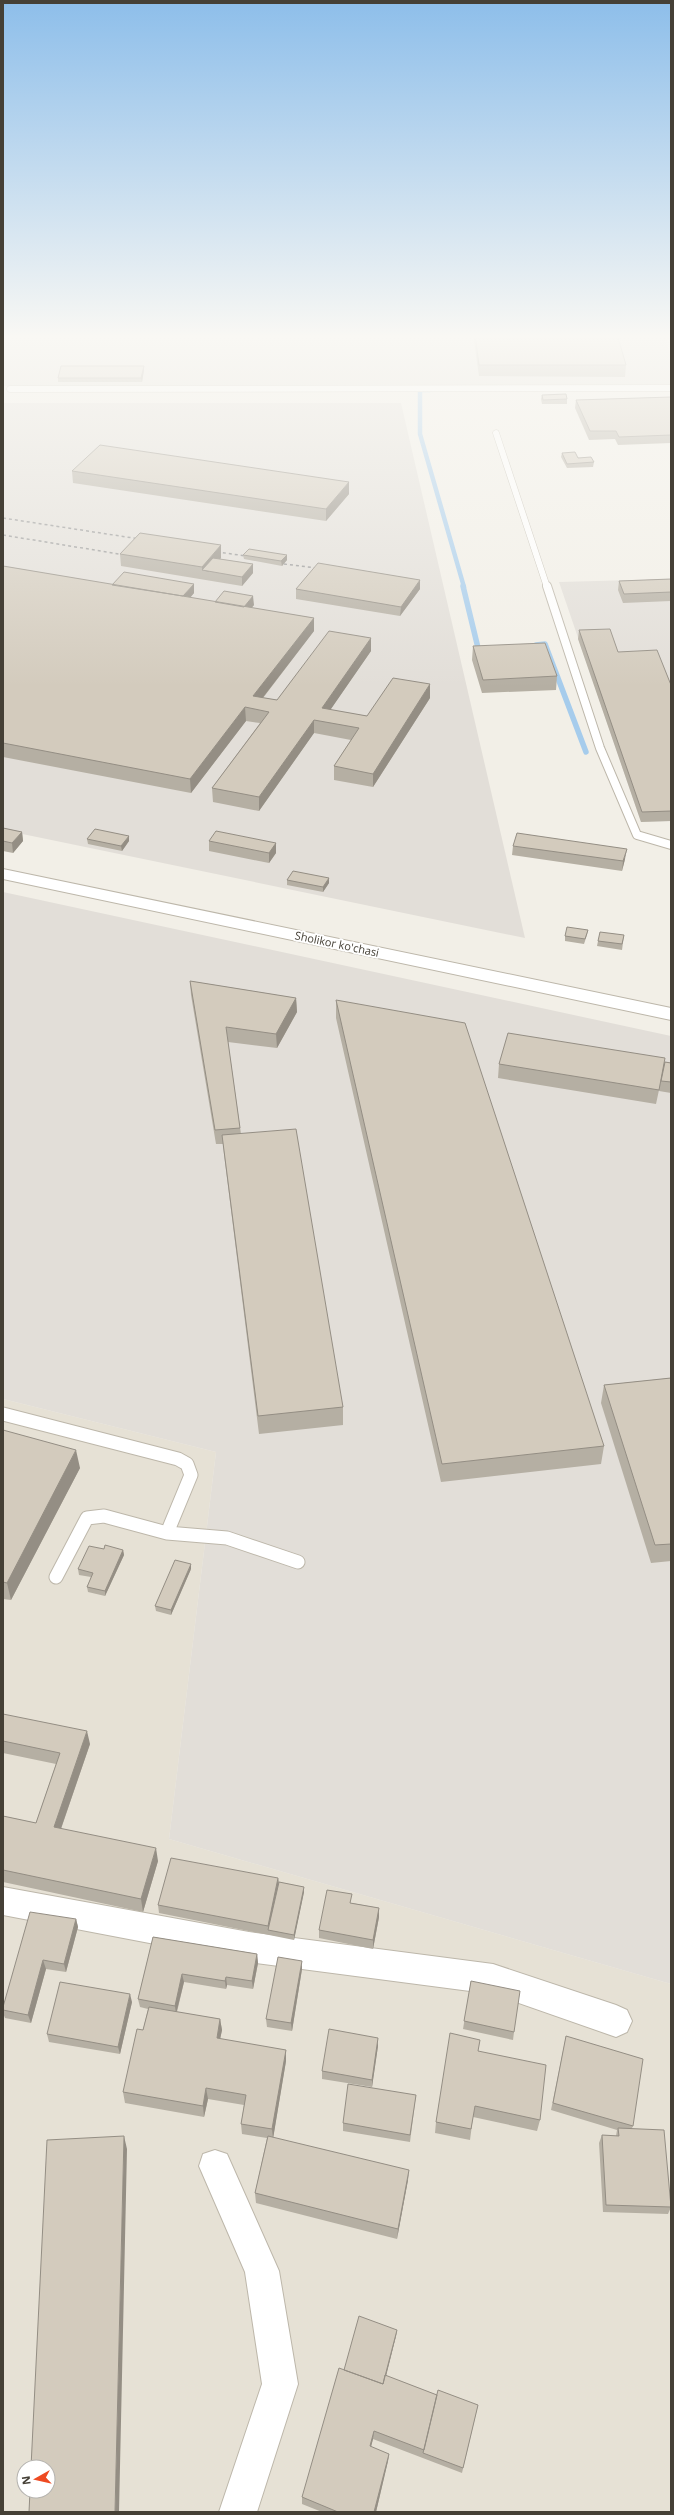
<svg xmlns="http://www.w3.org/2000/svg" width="674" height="2515" font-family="'Open Sans',sans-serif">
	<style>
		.residential { fill: #e6e1d5; fill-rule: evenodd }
		.industrial { fill: #e2ded8 }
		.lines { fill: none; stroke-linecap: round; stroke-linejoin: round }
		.stream-far1 { stroke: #a6ccec; stroke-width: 4.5 }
		.stream { stroke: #a6ccec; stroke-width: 5.5 }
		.service-far2-casing { stroke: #bdb7aa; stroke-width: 7 }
		.service-far1-casing { stroke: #bdb7aa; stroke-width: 10 }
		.service-casing { stroke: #bdb7aa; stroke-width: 15 }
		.minor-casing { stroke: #bdb7aa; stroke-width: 2 }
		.tertiary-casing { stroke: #bdb7aa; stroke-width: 2 }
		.service-far2 { stroke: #fff; stroke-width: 6 }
		.service-far1 { stroke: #fff; stroke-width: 8 }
		.service { stroke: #fff; stroke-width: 13 }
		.minor { fill: #fff; fill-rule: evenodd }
		.tertiary { fill: #fff; fill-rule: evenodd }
		.rail { stroke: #959595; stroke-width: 1.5; stroke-dasharray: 3 3; stroke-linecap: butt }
		.wall { fill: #b5afa3 }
		.shaded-wall { fill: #948e84 }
		.building { fill: #d3cbbd; stroke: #948e84 }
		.labels { text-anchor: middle; stroke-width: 4; stroke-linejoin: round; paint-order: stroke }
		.street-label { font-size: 11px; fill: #454036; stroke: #fff }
	</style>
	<rect width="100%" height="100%" fill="#f2efe7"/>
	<path class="residential" d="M 3,1399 L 216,1452 L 169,1839 L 671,1984 L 671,2512 L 3,2512 ZM 24,2467 L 48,2467 L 48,2491 L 24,2491 Z"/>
	<path class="industrial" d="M 3,334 L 664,334 L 671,357 L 671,388 L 3,386 Z
		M 3,403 L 401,403 L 525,938 L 3,830 Z
		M 671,579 L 671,821 L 641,822 L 559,582 Z
		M 3,892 L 671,1036 L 671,1984 L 169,1839 L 216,1452 L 3,1399 Z"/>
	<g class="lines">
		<path class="stream-far1" d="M 430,390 L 420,390 L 420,434 L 464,587"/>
		<path class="stream" d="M 463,586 L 479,652 L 484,651
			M 536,645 L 545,644 L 586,752"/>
		<defs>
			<path id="service-far2" d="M 10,389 L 671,388
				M 496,433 L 547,587"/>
			<path id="service-far1" d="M 547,586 L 600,748 L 637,835 L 671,845"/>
			<path id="service" d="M 3,1414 L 178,1459 L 187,1464 L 191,1475 L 167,1533 L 104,1516 L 87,1518 L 56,1577
				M 167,1533 L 227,1538 L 298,1562"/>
			<path id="minor" d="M 3,1887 L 249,1932 L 493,1964 L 616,2005 L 627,2010 L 632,2021 L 627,2032 L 616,2037 L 493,1994 L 249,1962 L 3,1915 Z
				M 215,2150 L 227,2154 L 279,2271 L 298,2384 L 257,2512 L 219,2512 L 262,2384 L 245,2272 L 199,2166 L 203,2154 Z"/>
			<path id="tertiary" d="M 3,869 L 671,1008 L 671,1020 L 3,879 Z"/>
		</defs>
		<use href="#service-far2" class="service-far2-casing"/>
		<use href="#service-far1" class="service-far1-casing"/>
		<use href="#service" class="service-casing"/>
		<use href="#minor" class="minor-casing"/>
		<use href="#tertiary" class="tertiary-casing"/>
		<use href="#service-far2" class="service-far2"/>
		<use href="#service-far1" class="service-far1"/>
		<use href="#service" class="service"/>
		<use href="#minor" class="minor"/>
		<use href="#tertiary" class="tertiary"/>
		<path class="rail" d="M 3,518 L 146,540
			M 3,535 L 131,556
			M 211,551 L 246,556
			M 284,564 L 324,569"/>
	</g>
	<path class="wall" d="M 473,334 L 617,334 L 626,365 L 625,377 L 479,376 Z
		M 144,370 L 142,382 L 58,382 L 58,378 Z
		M 542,395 L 567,399 L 567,404 L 542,404 L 541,399 Z
		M 671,397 L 671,443 L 618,445 L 615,439 L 589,440 L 575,408 L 576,400 Z
		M 562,453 L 594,462 L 593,467 L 567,468 L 561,457 Z
		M 72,471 L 349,494 L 326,521 L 73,483 Z
		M 120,554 L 221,558 L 220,559 L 253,564 L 253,573 L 242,586 L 121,566 Z
		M 243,555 L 287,555 L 287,560 L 282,566 L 244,559 Z
		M 3,566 L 112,585 L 194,593 L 190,598 L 215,602 L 254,605 L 251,608 L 314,618 L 314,631 L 263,698 L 277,700 L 371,638 L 371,651 L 330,710 L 367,716 L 430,698 L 373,787 L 334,780 L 334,766 L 351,740 L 314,733 L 259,811 L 213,802 L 212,788 L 260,723 L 246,721 L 191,793 L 3,757 Z
		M 671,579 L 671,601 L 623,603 L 618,590 L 619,581 Z
		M 296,589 L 420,589 L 400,616 L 296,599 Z
		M 579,630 L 618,652 L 671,685 L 671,821 L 641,822 L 578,639 Z
		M 473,646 L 557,676 L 556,690 L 482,693 L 472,660 Z
		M 3,828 L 22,832 L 23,841 L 13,853 L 3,851 Z
		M 87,839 L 129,841 L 122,851 L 88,844 Z
		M 209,841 L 276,843 L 276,853 L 269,863 L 209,851 Z
		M 513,846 L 625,859 L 622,871 L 512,855 Z
		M 287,880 L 329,883 L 323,892 L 287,885 Z
		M 588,930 L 587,935 L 584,944 L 565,941 L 565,936 Z
		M 624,935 L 622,950 L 597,946 L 598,941 Z
		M 190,981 L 296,998 L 297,1012 L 277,1048 L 228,1042 L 241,1134 L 343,1407 L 343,1425 L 259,1434 L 224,1154 L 223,1144 L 216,1144 L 191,995 Z
		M 336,1000 L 604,1446 L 601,1464 L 441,1482 L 336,1018 Z
		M 665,1062 L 671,1063 L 671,1093 L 659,1091 L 659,1090 L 656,1104 L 498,1078 L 499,1064 Z
		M 671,1378 L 671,1561 L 651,1563 L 601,1403 L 604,1385 Z
		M 3,1430 L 80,1468 L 11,1600 L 3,1599 Z
		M 104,1549 L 123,1550 L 124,1555 L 105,1596 L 88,1592 L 87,1587 L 91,1577 L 79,1575 L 78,1569 Z
		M 191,1569 L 171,1615 L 156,1611 L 155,1606 Z
		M 3,1714 L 90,1744 L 61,1829 L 158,1861 L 143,1912 L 3,1882 L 3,1816 L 36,1823 L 56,1764 L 3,1753 Z
		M 278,1878 L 279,1882 L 304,1887 L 304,1892 L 294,1940 L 159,1913 L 158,1905 Z
		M 352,1903 L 379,1908 L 379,1917 L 373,1949 L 319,1938 L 319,1930 Z
		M 76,1919 L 78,1927 L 66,1972 L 46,1969 L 31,2023 L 5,2018 L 3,2013 L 3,2007 Z
		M 153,1937 L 257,1954 L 258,1963 L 253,1989 L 227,1985 L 226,1989 L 184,1982 L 177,2012 L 220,2019 L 222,2030 L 220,2039 L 286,2050 L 286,2061 L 273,2138 L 408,2180 L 397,2239 L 256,2203 L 255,2193 L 267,2138 L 242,2134 L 241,2124 L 244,2105 L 208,2099 L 204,2117 L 125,2103 L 123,2092 L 143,2030 L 148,2009 L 140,2007 L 138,1999 Z
		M 302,1969 L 292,2031 L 267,2027 L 266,2019 Z
		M 471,1981 L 514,2032 L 513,2040 L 463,2029 Z
		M 132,2002 L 120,2054 L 49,2042 L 47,2034 Z
		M 566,2036 L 633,2126 L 632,2128 L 671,2207 L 668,2214 L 603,2212 L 599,2143 L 602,2135 L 616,2136 L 617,2130 L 551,2110 Z
		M 378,2046 L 372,2087 L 322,2079 L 322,2071 Z
		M 478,2051 L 540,2120 L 537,2131 L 473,2117 L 470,2140 L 435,2133 L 436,2122 Z
		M 416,2095 L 410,2142 L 343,2131 L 343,2123 Z
		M 397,2330 L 396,2336 L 386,2376 L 437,2395 L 478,2405 L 462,2473 L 373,2439 L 371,2447 L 389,2454 L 388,2461 L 376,2512 L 322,2512 L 302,2504 L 302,2497 Z"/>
	<path class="shaded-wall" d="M 144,366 L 144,370 L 142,382 L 141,378 Z
		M 349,482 L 349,494 L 326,521 L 326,509 Z
		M 221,545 L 221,558 L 209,572 L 202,570 L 202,567 Z
		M 287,555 L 287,560 L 282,566 L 281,561 Z
		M 253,564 L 253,573 L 242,586 L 242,577 Z
		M 420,580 L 420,589 L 400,616 L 401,607 Z
		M 194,584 L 194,593 L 182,607 L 181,598 Z
		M 253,596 L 254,605 L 242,619 L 241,610 Z
		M 314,618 L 314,631 L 254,709 L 253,696 Z
		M 371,638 L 371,651 L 322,722 L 322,708 Z
		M 430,684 L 430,698 L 373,787 L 373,774 Z
		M 245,707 L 246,721 L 191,793 L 190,779 Z
		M 314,720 L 314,733 L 259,811 L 259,797 Z
		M 22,832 L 23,841 L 13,853 L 12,843 Z
		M 129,836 L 129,841 L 122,851 L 121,846 Z
		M 276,843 L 276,853 L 269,863 L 269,853 Z
		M 627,849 L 625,859 L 622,871 L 623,861 Z
		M 329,878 L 329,883 L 323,892 L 323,887 Z
		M 296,998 L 297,1012 L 277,1048 L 276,1034 Z
		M 76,1450 L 80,1468 L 11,1600 L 7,1583 Z
		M 123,1550 L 124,1555 L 105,1596 L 105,1591 Z
		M 191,1564 L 191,1569 L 171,1615 L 171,1610 Z
		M 87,1731 L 90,1744 L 57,1840 L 54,1827 Z
		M 156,1848 L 158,1861 L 143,1912 L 141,1899 Z
		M 278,1878 L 279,1887 L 268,1930 L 268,1926 Z
		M 304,1887 L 304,1892 L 294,1940 L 294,1935 Z
		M 379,1908 L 379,1917 L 373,1949 L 373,1940 Z
		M 76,1919 L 78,1927 L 66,1972 L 64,1964 Z
		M 257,1954 L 258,1963 L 253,1989 L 252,1981 Z
		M 43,1960 L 46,1969 L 31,2023 L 28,2015 Z
		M 302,1961 L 302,1969 L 292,2031 L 291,2023 Z
		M 182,1974 L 184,1982 L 176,2014 L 175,2006 Z
		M 226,1977 L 227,1985 L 226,1989 L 225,1981 Z
		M 130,1994 L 132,2002 L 120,2054 L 118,2047 Z
		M 220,2019 L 222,2030 L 218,2049 L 217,2038 Z
		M 378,2038 L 378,2046 L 372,2087 L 372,2080 Z
		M 286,2050 L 286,2061 L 273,2139 L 272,2129 Z
		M 206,2088 L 208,2099 L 204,2117 L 203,2106 Z
		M 124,2136 L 127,2149 L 119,2512 L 115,2512 Z
		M 409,2170 L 408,2180 L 397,2239 L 398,2229 Z
		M 397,2330 L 396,2336 L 382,2392 L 382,2387 Z
		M 374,2431 L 373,2439 L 369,2454 L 370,2446 Z
		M 389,2454 L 388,2461 L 376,2512 L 374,2512 Z"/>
	<path class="building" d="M 475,334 L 617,334 L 626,365 L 479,365 Z
		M 61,366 L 144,366 L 141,378 L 58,378 Z
		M 566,394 L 567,399 L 543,400 L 542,395 Z
		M 671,397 L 671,435 L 619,437 L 616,431 L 590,431 L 576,400 Z
		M 100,445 L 349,482 L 326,509 L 72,471 Z
		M 575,452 L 578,458 L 591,457 L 594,462 L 567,464 L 562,453 Z
		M 140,533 L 221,545 L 202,567 L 120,554 Z
		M 249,549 L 287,555 L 281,561 L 243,555 Z
		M 213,558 L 253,564 L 242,577 L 202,570 Z
		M 318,563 L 420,580 L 401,607 L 296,589 Z
		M 3,566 L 314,618 L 253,696 L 277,700 L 329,631 L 371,638 L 322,708 L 367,716 L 393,678 L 430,684 L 373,774 L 334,766 L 359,728 L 314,720 L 259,797 L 212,788 L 269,712 L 245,707 L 190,779 L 3,743 Z
		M 124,572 L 194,584 L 183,596 L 112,585 Z
		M 671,579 L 671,592 L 624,594 L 619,581 Z
		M 224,591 L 253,596 L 244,607 L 215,602 Z
		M 610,629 L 618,652 L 657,650 L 671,685 L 671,811 L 642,812 L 579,630 Z
		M 545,643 L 557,676 L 483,680 L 473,646 Z
		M 3,828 L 22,832 L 12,843 L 3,841 Z
		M 95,829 L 129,836 L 121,846 L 87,839 Z
		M 216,831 L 276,843 L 269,853 L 209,841 Z
		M 517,833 L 627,849 L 623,861 L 513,846 Z
		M 293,871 L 329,878 L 323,887 L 287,880 Z
		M 567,927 L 588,930 L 585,939 L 565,936 Z
		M 600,932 L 624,935 L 622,944 L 598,941 Z
		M 190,981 L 296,998 L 276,1034 L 226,1027 L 240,1128 L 215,1130 Z
		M 336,1000 L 465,1023 L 604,1446 L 442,1464 Z
		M 508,1033 L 665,1058 L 659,1090 L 499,1064 Z
		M 665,1062 L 671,1063 L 671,1082 L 661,1081 Z
		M 296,1129 L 343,1407 L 258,1416 L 222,1135 Z
		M 671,1378 L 671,1544 L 655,1545 L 604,1385 Z
		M 3,1430 L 76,1450 L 7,1583 L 3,1582 Z
		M 105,1545 L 123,1550 L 105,1591 L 87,1587 L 93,1573 L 78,1569 L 89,1546 L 104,1549 Z
		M 175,1560 L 191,1564 L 171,1610 L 155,1606 Z
		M 3,1714 L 87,1731 L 54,1827 L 156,1848 L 141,1899 L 3,1870 L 3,1816 L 36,1823 L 60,1753 L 3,1741 Z
		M 171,1858 L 278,1878 L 268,1926 L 158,1905 Z
		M 279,1882 L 304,1887 L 294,1935 L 268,1930 Z
		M 327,1890 L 352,1894 L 350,1903 L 379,1908 L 373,1940 L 319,1930 Z
		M 30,1912 L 76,1919 L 64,1964 L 43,1960 L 28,2015 L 3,2010 L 3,2007 Z
		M 153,1937 L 257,1954 L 252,1981 L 226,1977 L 225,1981 L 182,1974 L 175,2006 L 138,1999 Z
		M 278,1957 L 302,1961 L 291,2023 L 266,2019 Z
		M 471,1981 L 520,1991 L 514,2032 L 464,2021 Z
		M 60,1982 L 130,1994 L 118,2047 L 47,2034 Z
		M 149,2007 L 220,2019 L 217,2038 L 286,2050 L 272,2129 L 241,2124 L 246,2095 L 206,2088 L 203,2106 L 123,2092 L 137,2029 L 143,2030 Z
		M 329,2029 L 378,2038 L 372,2080 L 322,2071 Z
		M 450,2033 L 480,2040 L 478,2051 L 546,2065 L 540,2120 L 475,2106 L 471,2129 L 436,2122 Z
		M 566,2036 L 643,2059 L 633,2126 L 553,2103 Z
		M 348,2084 L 416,2095 L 410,2135 L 343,2123 Z
		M 618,2128 L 664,2130 L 671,2207 L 606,2205 L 602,2135 L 619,2136 Z
		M 124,2136 L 115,2512 L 29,2512 L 30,2491 L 48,2491 L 48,2467 L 31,2467 L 47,2140 Z
		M 268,2136 L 409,2170 L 398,2229 L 255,2193 Z
		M 359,2316 L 397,2330 L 383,2384 L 344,2370 Z
		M 339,2368 L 383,2384 L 385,2375 L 437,2395 L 424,2450 L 374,2431 L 370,2446 L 389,2454 L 374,2512 L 338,2512 L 302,2497 Z
		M 438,2390 L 478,2405 L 463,2468 L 423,2453 Z"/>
	<linearGradient id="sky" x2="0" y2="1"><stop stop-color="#8dbeea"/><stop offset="0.49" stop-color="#f9f8f4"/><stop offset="1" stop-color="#f9f8f4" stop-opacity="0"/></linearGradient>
	<rect width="674" height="687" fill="url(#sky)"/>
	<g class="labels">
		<g class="street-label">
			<text transform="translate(337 944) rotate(12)" y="4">Sholikor ko'chasi</text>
		</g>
	</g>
	<rect width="674" height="2515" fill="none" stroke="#454036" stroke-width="8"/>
	<g transform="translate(36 2479) rotate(262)"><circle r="19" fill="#ffffff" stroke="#b5b3af"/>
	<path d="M0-3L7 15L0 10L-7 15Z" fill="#ee4a22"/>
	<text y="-6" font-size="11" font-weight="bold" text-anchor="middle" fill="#454036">N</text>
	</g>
</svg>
